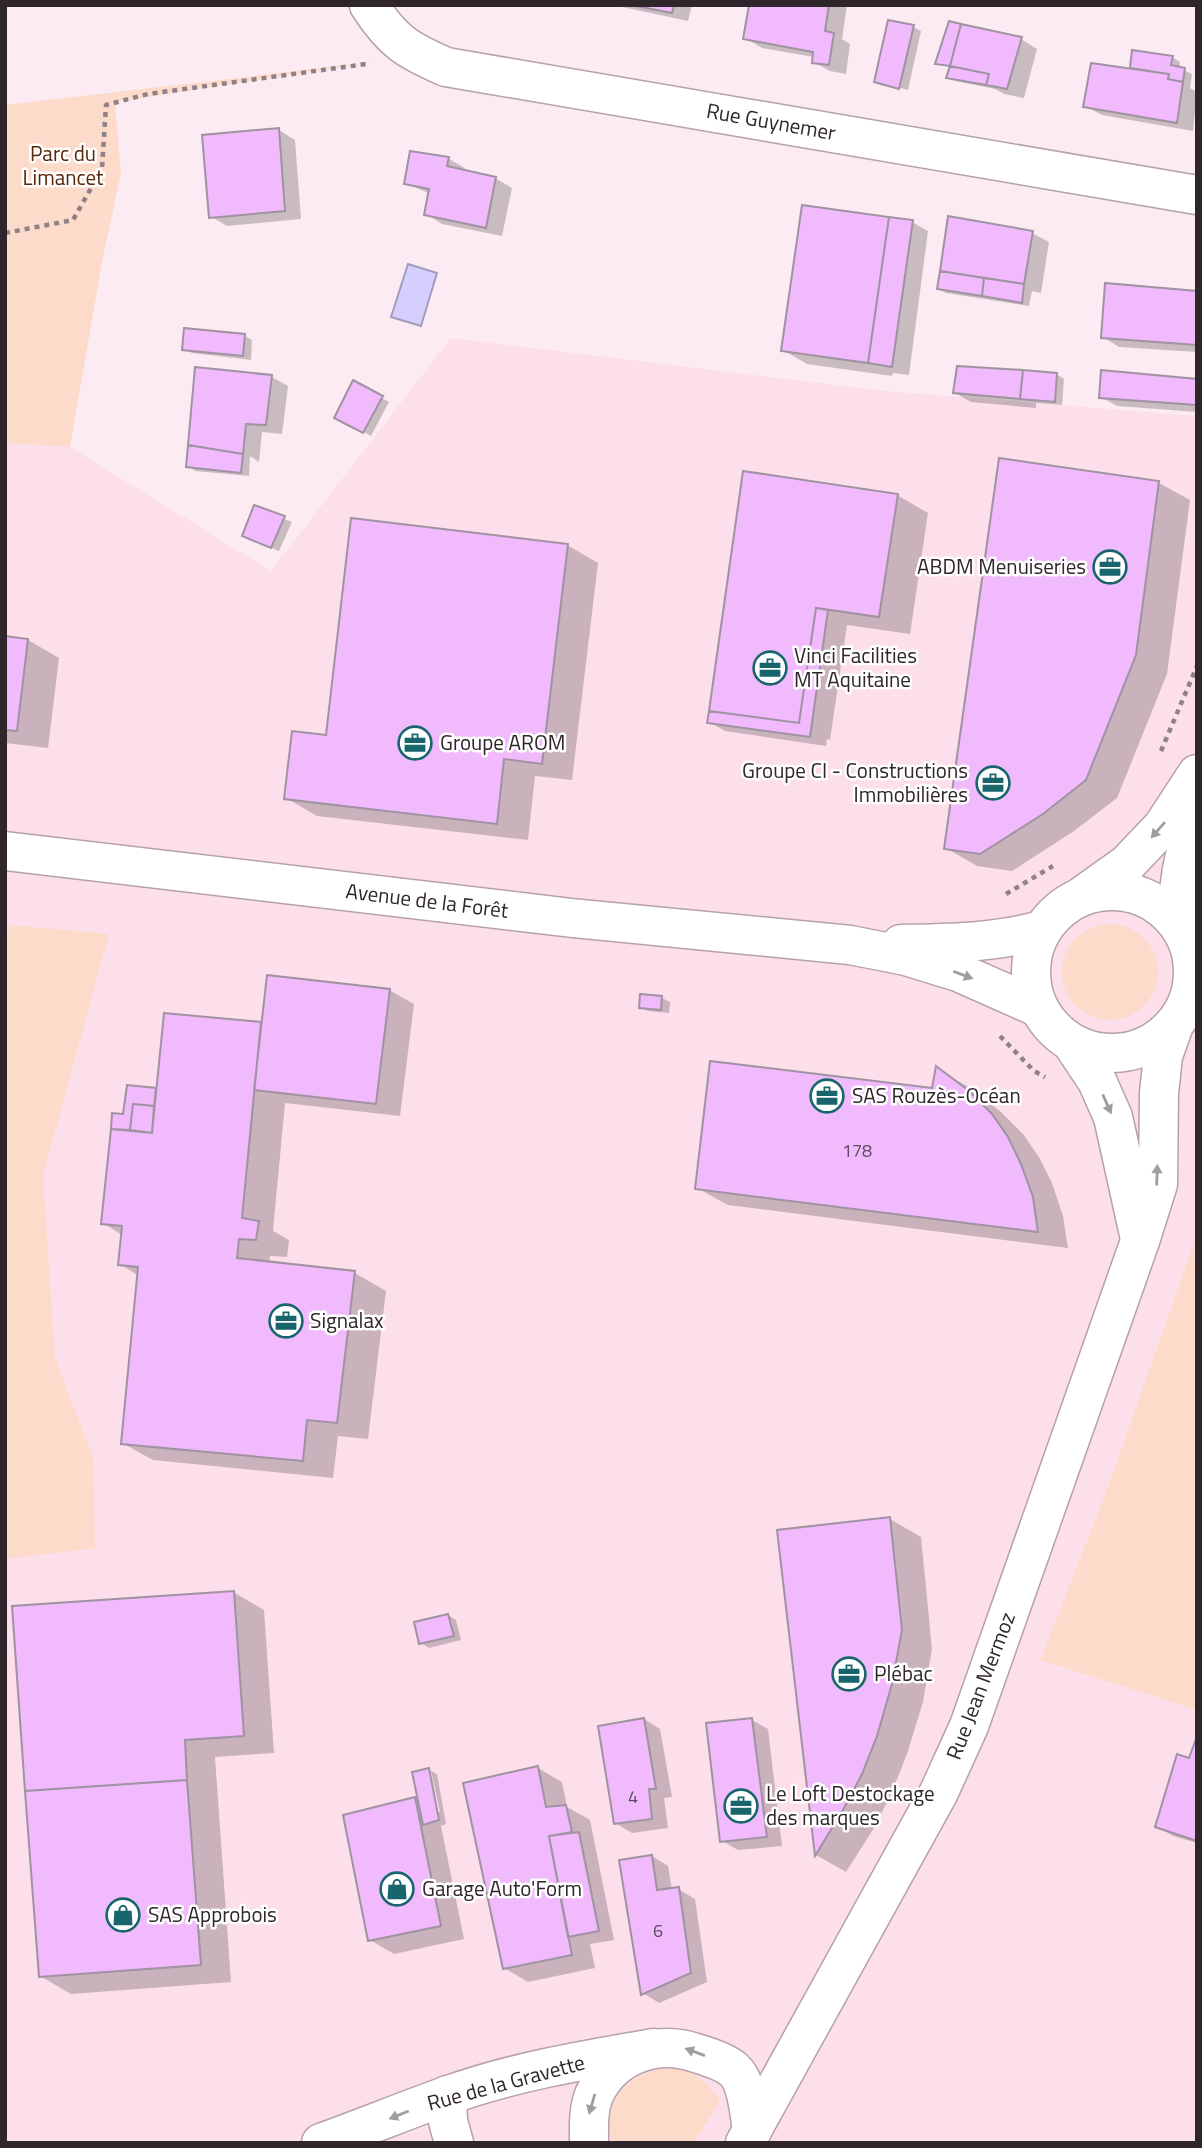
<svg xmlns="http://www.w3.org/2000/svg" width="1202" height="2148" font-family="'Titillium Web',sans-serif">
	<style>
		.built { fill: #fcdfeb }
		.green { fill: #fcdbcb }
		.water { fill: #d5cffd; stroke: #a39cbe; stroke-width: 2 }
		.shadow { fill: #0003 }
		.building { fill: #f0bafc; stroke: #9f92a1; stroke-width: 2 }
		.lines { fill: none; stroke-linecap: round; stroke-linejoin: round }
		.street-casing { stroke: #b6a1aa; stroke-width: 41 }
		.secondary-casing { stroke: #b6a1aa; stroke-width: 41 }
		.path { stroke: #8e8288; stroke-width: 4.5; stroke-dasharray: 5 5; stroke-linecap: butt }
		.street { stroke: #fff; stroke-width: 38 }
		.secondary { stroke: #fff; stroke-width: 38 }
		.oneway { fill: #a19d9f }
		.labels { text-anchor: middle; stroke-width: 5; stroke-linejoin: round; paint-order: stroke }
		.number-label { font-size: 18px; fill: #5e4b5e }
		.street-label { font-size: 21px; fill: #2e262a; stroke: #fefefe }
		.park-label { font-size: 21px; fill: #562608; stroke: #fefefe }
		.poi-label { font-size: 21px; fill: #2e262a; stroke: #fefefe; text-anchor: start }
	</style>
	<rect width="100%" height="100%" fill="#fcebf2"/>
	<path class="built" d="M 451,338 L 886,391 L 1197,416 L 1197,1234 L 1105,1495 L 1040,1660 L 1197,1710 L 1197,2143 L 5,2143 L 5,443 L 70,447 L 271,571 Z"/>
	<path class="green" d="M 381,61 L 115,102 L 121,173 L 102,262 L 70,447 L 5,443 L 5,105 Z
		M1062 972a48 48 0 1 1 96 0a48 48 0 1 1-96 0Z
		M 10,925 L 109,934 L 43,1176 L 55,1358 L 93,1457 L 95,1548 L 5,1559 L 5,939 Z
		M 1197,1234 L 1197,1710 L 1040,1660 L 1105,1495 Z
		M 677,2067 C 697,2074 708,2083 720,2101 L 694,2143 L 613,2143 C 597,2097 635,2068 677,2067 Z"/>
	<path class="water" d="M 408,264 L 437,273 L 421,326 L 391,317 Z"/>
	<path class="shadow" d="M 613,5 L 692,5 L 688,21 Z
		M 751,5 L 847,5 L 842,39 L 850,44 L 846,74 L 830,71 L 814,62 L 814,57 L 762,48 L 745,38 Z
		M 913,27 L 921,31 L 908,90 L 876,81 Z
		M 1021,39 L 1037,49 L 1024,98 L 1004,94 L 995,89 L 956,81 L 949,77 L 951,68 L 938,63 Z
		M 1134,52 L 1172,57 L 1180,62 L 1179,68 L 1192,74 L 1190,88 L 1197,92 L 1193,131 L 1102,115 L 1085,106 L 1131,70 Z
		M 279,130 L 295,140 L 301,219 L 227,226 L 210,216 Z
		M 412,153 L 449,159 L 465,168 L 464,171 L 495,178 L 512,188 L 502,236 L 442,224 L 426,214 L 430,194 L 406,183 Z
		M 950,219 L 1032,233 L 1049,242 L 1041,293 L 1032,291 L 1029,306 L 946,293 L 939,289 Z
		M 912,222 L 928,231 L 909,375 L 893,373 L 892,376 L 807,364 L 783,350 Z
		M 1197,293 L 1197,352 L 1119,347 L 1103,337 Z
		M 245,336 L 252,340 L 251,360 L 192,353 L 184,349 Z
		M 1056,374 L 1064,379 L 1062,405 L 1036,403 L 1036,408 L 971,402 L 955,393 Z
		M 272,377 L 288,386 L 282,434 L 262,432 L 259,462 L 250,456 L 249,476 L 195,471 L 188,466 Z
		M 1197,380 L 1197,412 L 1117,406 L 1101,397 Z
		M 354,382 L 389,402 L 371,436 L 336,417 Z
		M 1001,460 L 1159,483 L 1190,500 L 1167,674 L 1117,798 L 1074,831 L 1012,871 L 977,866 L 946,848 Z
		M 897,495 L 928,513 L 910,634 L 847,625 L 830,740 L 827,739 L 826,746 L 725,731 L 709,722 Z
		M 255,508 L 292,522 L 279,551 L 244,536 Z
		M 567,545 L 598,563 L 572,780 L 535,776 L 528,840 L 317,816 L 286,798 L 327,737 Z
		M 5,638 L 28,640 L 59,658 L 48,748 L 5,743 Z
		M 389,990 L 414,1004 L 400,1116 L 285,1103 L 273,1231 L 289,1240 L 287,1257 L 270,1256 L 269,1263 L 355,1273 L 386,1291 L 368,1439 L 338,1436 L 333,1478 L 153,1460 L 122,1443 L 139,1276 L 120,1264 L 122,1235 L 103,1223 L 114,1115 L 125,1116 L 156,1089 L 158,1091 L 261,1024 L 263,1026 Z
		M 641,996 L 662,998 L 670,1002 L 669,1013 L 648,1011 L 640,1007 Z
		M 937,1069 L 967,1086 L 1000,1111 L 1023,1134 L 1039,1157 L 1052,1183 L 1063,1216 L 1068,1248 L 728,1205 L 697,1188 L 934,1090 Z
		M 890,1519 L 921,1537 L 932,1649 L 923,1702 L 907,1754 L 892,1792 L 874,1828 L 846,1872 L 816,1855 L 779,1532 Z
		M 233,1592 L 264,1610 L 274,1753 L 215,1757 L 231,1982 L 71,1994 L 40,1976 Z
		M 448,1615 L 456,1620 L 461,1640 L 429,1648 L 421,1643 Z
		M 644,1719 L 660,1729 L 672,1797 L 664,1798 L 668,1828 L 632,1833 L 615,1823 Z
		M 752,1720 L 768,1729 L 782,1846 L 738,1850 L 722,1841 Z
		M 1197,1741 L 1197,1843 L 1173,1836 L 1157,1826 Z
		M 538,1768 L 562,1782 L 567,1807 L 590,1820 L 614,1940 L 590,1944 L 595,1968 L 528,1982 L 504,1968 Z
		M 431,1771 L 437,1774 L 446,1824 L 441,1826 L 464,1939 L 394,1954 L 370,1940 L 415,1799 L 436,1812 L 440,1812 Z
		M 652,1856 L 668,1866 L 672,1890 L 678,1889 L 695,1899 L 707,1982 L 659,2003 L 643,1993 Z"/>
	<path class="building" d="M 631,5 L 674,5 L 672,13 Z
		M 749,5 L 829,5 L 825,31 L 834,33 L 829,65 L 812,63 L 813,52 L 743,39 Z
		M 888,20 L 914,25 L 899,89 L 874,82 Z
		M 949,21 L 961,24 L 950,66 L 935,64 Z
		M 961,24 L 1022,37 L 1007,89 L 986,85 L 989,74 L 950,66 Z
		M 1132,50 L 1173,56 L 1171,65 L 1185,68 L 1183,82 L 1168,79 L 1169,74 L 1130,68 Z
		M 1091,63 L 1169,74 L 1168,79 L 1183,82 L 1177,123 L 1083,107 Z
		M 950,66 L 989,74 L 986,85 L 946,78 Z
		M 279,128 L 285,211 L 209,218 L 202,135 Z
		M 410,151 L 449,157 L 447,166 L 496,177 L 486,228 L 424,215 L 429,189 L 404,184 Z
		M 802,205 L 889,217 L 868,363 L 781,351 Z
		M 948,216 L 1033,231 L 1024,284 L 940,271 Z
		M 889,217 L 913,220 L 892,367 L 868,363 Z
		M 940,271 L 984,278 L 982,296 L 937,289 Z
		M 984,278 L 1024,284 L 1022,303 L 982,296 Z
		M 1105,283 L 1197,291 L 1197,345 L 1101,338 Z
		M 184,328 L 245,334 L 243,356 L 182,350 Z
		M 957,366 L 1023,370 L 1020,399 L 953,393 Z
		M 195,367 L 272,375 L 266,425 L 246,424 L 243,454 L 188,445 Z
		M 1023,370 L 1057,373 L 1055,402 L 1020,399 Z
		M 1101,370 L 1197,379 L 1197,405 L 1099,398 Z
		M 353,380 L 383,396 L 363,433 L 334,418 Z
		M 188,445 L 243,454 L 241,473 L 186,467 Z
		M 999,458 L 1159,481 L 1136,655 L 1086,780 L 1043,814 L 980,854 L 944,849 Z
		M 743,471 L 898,494 L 879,617 L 816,608 L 799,723 L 709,711 Z
		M 254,505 L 285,516 L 271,548 L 242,536 Z
		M 351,518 L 568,544 L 542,764 L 504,759 L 497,824 L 284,799 L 292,731 L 326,735 Z
		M 816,608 L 828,610 L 810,737 L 707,723 L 709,711 L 799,723 Z
		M 5,636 L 28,639 L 17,731 L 5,730 Z
		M 267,975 L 390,989 L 376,1104 L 254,1090 Z
		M 640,994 L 662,996 L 661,1010 L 639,1008 Z
		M 164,1013 L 261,1022 L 242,1218 L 259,1221 L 256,1240 L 239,1239 L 237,1258 L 355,1271 L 337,1423 L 307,1420 L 303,1461 L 121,1444 L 138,1267 L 118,1265 L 122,1226 L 101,1224 L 111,1129 L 152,1133 Z
		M 710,1061 L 932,1088 L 936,1066 L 969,1091 L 992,1114 L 1008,1137 L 1021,1164 L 1033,1197 L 1038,1232 L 695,1189 Z
		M 127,1085 L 156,1088 L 154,1106 L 133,1104 L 130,1130 L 111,1129 L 112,1113 L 123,1114 Z
		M 133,1104 L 154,1106 L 152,1133 L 130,1130 Z
		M 890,1517 L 902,1630 L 892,1684 L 877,1736 L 862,1774 L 843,1810 L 815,1856 L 777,1530 Z
		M 234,1591 L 244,1736 L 185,1740 L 187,1780 L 25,1791 L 12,1606 Z
		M 448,1614 L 454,1636 L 419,1644 L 414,1622 Z
		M 644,1718 L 656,1789 L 649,1789 L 652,1819 L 614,1824 L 598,1726 Z
		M 752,1718 L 767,1837 L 720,1842 L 706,1723 Z
		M 1197,1736 L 1197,1841 L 1155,1827 L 1177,1754 L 1189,1758 Z
		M 538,1766 L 546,1807 L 566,1805 L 572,1832 L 549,1836 L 572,1955 L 503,1969 L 463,1783 Z
		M 429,1768 L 439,1820 L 423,1825 L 412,1772 Z
		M 187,1780 L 201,1965 L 39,1977 L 25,1791 Z
		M 415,1797 L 441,1926 L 368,1941 L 343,1815 Z
		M 579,1832 L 599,1931 L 568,1937 L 549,1836 Z
		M 652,1855 L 657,1890 L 679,1887 L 691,1973 L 641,1995 L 619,1860 Z"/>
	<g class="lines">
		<defs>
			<path id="street" d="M 369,5 C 393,42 407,50 446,67 L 1197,195
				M 5,851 L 572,918 L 850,945 L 906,956 L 958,972 L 1037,1007
				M 901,944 C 950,943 995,943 1041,930
				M 447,2095 L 448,2121 L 454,2143
				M 321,2143 C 363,2128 404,2111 446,2096 C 512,2072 584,2060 654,2048
				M 589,2143 C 589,2126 588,2110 594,2095 C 613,2053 659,2039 699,2054 C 709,2057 725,2062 734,2070 C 748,2083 749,2113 752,2131"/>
			<path id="secondary" d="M1031 972a81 81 0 1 1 162 0a81 81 0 1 1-162 0Z
				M 1082,896 L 1127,864 L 1163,826 L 1197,774
				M 1178,923 C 1178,882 1182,857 1197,818
				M 1073,1045 L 1097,1081 L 1113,1117 L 1140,1239
				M 745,2143 L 939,1792 L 969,1726 L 1140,1241 L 1158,1184 L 1159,1093 L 1163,1056 L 1174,1025"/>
		</defs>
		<use href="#street" class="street-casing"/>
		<use href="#secondary" class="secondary-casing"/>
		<path class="path" d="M 5,233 L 73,220 L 102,169 L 106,105 L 148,94 L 366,64
			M 1161,751 L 1197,666
			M 1006,894 L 1053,866
			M 1000,1036 L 1034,1071 L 1045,1077"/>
		<use href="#street" class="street"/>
		<use href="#secondary" class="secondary"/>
	</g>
	<defs><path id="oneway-solid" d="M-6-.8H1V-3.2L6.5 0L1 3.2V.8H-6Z" transform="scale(1.75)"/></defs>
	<g class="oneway">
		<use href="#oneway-solid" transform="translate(1158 830) rotate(131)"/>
		<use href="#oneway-solid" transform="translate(963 975) rotate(21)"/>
		<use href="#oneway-solid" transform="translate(1107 1104) rotate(66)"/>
		<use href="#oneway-solid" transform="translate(1157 1175) rotate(-88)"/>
		<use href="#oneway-solid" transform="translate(695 2052) rotate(-160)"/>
		<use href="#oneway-solid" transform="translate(592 2104) rotate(106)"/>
		<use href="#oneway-solid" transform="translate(399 2115) rotate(158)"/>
	</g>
	<defs>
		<symbol id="office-ring" viewBox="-11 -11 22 22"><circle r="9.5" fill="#fefefe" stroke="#18666c" stroke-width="1.5"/><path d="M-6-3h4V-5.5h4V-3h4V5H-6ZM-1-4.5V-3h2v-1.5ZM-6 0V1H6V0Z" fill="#18666c"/></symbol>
		<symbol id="shop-ring" viewBox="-11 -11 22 22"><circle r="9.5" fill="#fefefe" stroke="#18666c" stroke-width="1.5"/><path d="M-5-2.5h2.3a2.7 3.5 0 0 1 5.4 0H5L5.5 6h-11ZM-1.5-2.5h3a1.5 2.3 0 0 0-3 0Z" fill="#18666c"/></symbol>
	</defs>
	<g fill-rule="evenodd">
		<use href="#office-ring" x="1091" y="548" width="38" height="38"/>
		<use href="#office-ring" x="751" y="649" width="38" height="38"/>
		<use href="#office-ring" x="396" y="724" width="38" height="38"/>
		<use href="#office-ring" x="974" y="764" width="38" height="38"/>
		<use href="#office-ring" x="808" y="1077" width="38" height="38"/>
		<use href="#office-ring" x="267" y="1302" width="38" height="38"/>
		<use href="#office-ring" x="830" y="1655" width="38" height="38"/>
		<use href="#office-ring" x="722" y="1787" width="38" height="38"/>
		<use href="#shop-ring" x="378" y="1870" width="38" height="38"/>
		<use href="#shop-ring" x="104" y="1896" width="38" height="38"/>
	</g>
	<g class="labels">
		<g class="number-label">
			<text x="857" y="1157">178</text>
			<text x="633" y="1803">4</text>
			<text x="658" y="1937">6</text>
		</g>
		<g class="street-label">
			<text transform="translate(771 122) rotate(10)" y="7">Rue Guynemer</text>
			<text transform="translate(427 901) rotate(7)" y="7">Avenue de la Forêt</text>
			<text transform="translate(981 1686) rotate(-69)" y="7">Rue Jean Mermoz</text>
			<text transform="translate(506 2083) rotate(-15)" y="7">Rue de la Gravette</text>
		</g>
		<g class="park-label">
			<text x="63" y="161">Parc du<tspan x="63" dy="24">Limancet</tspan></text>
		</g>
		<g class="poi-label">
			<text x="1086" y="574" text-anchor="end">ABDM Menuiseries</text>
			<text x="794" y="663">Vinci Facilities<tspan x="794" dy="24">MT Aquitaine</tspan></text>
			<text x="440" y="750">Groupe AROM</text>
			<text x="968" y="778" text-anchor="end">Groupe CI - Constructions<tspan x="968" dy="24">Immobilières</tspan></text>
			<text x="852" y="1103">SAS Rouzès-Océan</text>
			<text x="310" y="1328">Signalax</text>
			<text x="874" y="1681">Plébac</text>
			<text x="766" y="1801">Le Loft Destockage<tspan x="766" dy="24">des marques</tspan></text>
			<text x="422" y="1896">Garage Auto'Form</text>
			<text x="148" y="1922">SAS Approbois</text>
		</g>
	</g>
	<rect width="1202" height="2148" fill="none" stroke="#2e262a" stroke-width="14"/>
</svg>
